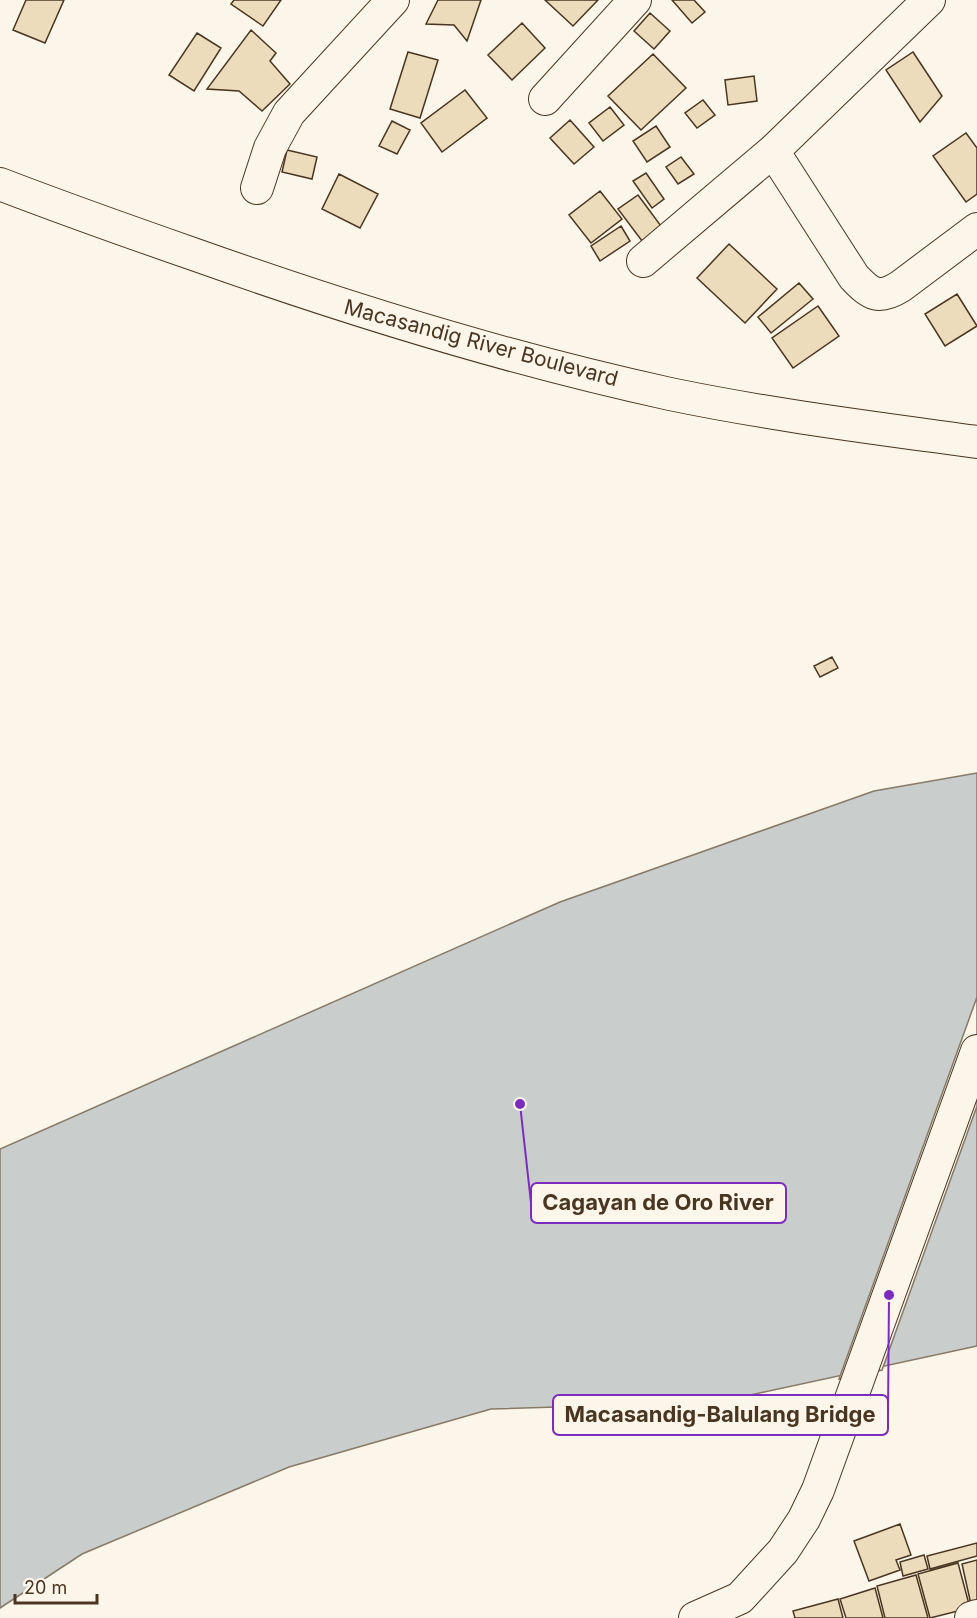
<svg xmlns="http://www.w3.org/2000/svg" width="977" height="1618" font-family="Inter,sans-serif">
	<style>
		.water { fill: #c9cecd; stroke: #887966; stroke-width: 1.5 }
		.pier { fill: #fbf6e9; stroke: #887966; stroke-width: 1.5 }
		.building { fill: #ecdcbc; stroke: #4a3520; stroke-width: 1.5 }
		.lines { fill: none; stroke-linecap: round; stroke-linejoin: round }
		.minor-casing { stroke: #4a3520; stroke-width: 34 }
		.minor { stroke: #fbf6e9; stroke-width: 32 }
		.labels { text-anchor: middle; stroke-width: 4.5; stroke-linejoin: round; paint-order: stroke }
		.street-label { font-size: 21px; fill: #4a3520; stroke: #fbf6e9 }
		.leader { fill: none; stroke: #7b2cbf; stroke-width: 2 }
		.callout-dot { fill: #7b2cbf; stroke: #fbf6e9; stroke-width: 2 }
		.callout { fill: #fbf6e9; stroke: #7b2cbf; stroke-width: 2 }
		.callout-label { font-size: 22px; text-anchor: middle; font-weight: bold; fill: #4a3520 }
	</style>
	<rect width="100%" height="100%" fill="#fbf6e9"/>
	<path class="water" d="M 977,773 L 977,1346 L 718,1402 L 491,1409 L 289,1467 L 82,1554 L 0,1608 L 0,1149 L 560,902 L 874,791 Z"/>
	<path class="pier" d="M 977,997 L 977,1106 L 882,1370 L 839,1379 Z"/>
	<path class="building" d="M 26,0 L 64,0 L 45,43 L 13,30 Z
		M 234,0 L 281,0 L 263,26 L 231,4 Z
		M 438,0 L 481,0 L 467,41 L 454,25 L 426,24 Z
		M 545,0 L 598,0 L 573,26 Z
		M 672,0 L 694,0 L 705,12 L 692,23 Z
		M 650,13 L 670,31 L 654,49 L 634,31 Z
		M 522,23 L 545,48 L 512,80 L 488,55 Z
		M 251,30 L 276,53 L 270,61 L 290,84 L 262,111 L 239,91 L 207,89 Z
		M 197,33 L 221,48 L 194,91 L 169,75 Z
		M 408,52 L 438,60 L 420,118 L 390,109 Z
		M 913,52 L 942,96 L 920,122 L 886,70 Z
		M 653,54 L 686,88 L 641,130 L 608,96 Z
		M 754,76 L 757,101 L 728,105 L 725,80 Z
		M 465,90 L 487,118 L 442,152 L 421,123 Z
		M 703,100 L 715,115 L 697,128 L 685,113 Z
		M 610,107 L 624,125 L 603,141 L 589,123 Z
		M 570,120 L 594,147 L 574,164 L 550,138 Z
		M 392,121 L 410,130 L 397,154 L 379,146 Z
		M 656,126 L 670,147 L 647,162 L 633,141 Z
		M 966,133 L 977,148 L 977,194 L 966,202 L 933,156 Z
		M 287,150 L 317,157 L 312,179 L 282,172 Z
		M 681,157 L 694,174 L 678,184 L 666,167 Z
		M 646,173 L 664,199 L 652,208 L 633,181 Z
		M 339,174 L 378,194 L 360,228 L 322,209 Z
		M 600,191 L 622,219 L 591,243 L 569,215 Z
		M 638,195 L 661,226 L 642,241 L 618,209 Z
		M 621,226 L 630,241 L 600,261 L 591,246 Z
		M 729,244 L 777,289 L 745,323 L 697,278 Z
		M 799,283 L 813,299 L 771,333 L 758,317 Z
		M 957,294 L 977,326 L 945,346 L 925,314 Z
		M 818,306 L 839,336 L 793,368 L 772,338 Z
		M 832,657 L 838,668 L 820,677 L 814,666 Z
		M 900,1524 L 911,1555 L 896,1560 L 900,1570 L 869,1581 L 854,1541 Z
		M 977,1543 L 977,1556 L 930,1569 L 927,1556 Z
		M 924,1555 L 928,1569 L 903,1576 L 900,1562 Z
		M 977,1560 L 977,1608 L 972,1609 L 962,1564 Z
		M 958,1563 L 970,1608 L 930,1618 L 918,1574 Z
		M 916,1575 L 928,1618 L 885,1618 L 877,1586 Z
		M 875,1588 L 883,1618 L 846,1618 L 840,1599 Z
		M 838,1599 L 843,1618 L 795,1618 L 793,1611 Z"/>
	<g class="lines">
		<defs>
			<path id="minor" d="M 545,99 L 635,0
				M 773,151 L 854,277 C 871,295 879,300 901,286 L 977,229
				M 0,184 C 65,209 130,232 196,255 C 351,310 509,359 670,394 C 771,415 875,428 977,442
				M 257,188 L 270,148 L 289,113 L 393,0
				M 643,261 L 773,151 L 929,0
				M 695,1618 L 740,1598 L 783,1551 L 804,1519 L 818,1490 L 977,1051
				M 971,1618 L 977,1616"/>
		</defs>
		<use href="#minor" class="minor-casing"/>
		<use href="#minor" class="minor"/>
	</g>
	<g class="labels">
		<g class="street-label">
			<text transform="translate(481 343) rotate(15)" y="7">Macasandig River Boulevard</text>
		</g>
	</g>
	<path class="leader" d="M520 1104L531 1203M889 1295L888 1415"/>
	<g class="callout-dot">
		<circle cx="520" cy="1104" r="6"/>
		<circle cx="889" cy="1295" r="6"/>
	</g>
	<g class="callout">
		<rect x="531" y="1183" width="255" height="40" rx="6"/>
		<rect x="553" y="1395" width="335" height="40" rx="6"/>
	</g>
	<g class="callout-label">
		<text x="658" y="1210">Cagayan de Oro River</text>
		<text x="720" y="1422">Macasandig-Balulang Bridge</text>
	</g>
	<path d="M15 1594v9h82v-9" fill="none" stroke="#4a3520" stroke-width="3"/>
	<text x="24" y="1594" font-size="18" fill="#4a3520" stroke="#fbf6e9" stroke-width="4.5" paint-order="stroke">20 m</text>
</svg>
